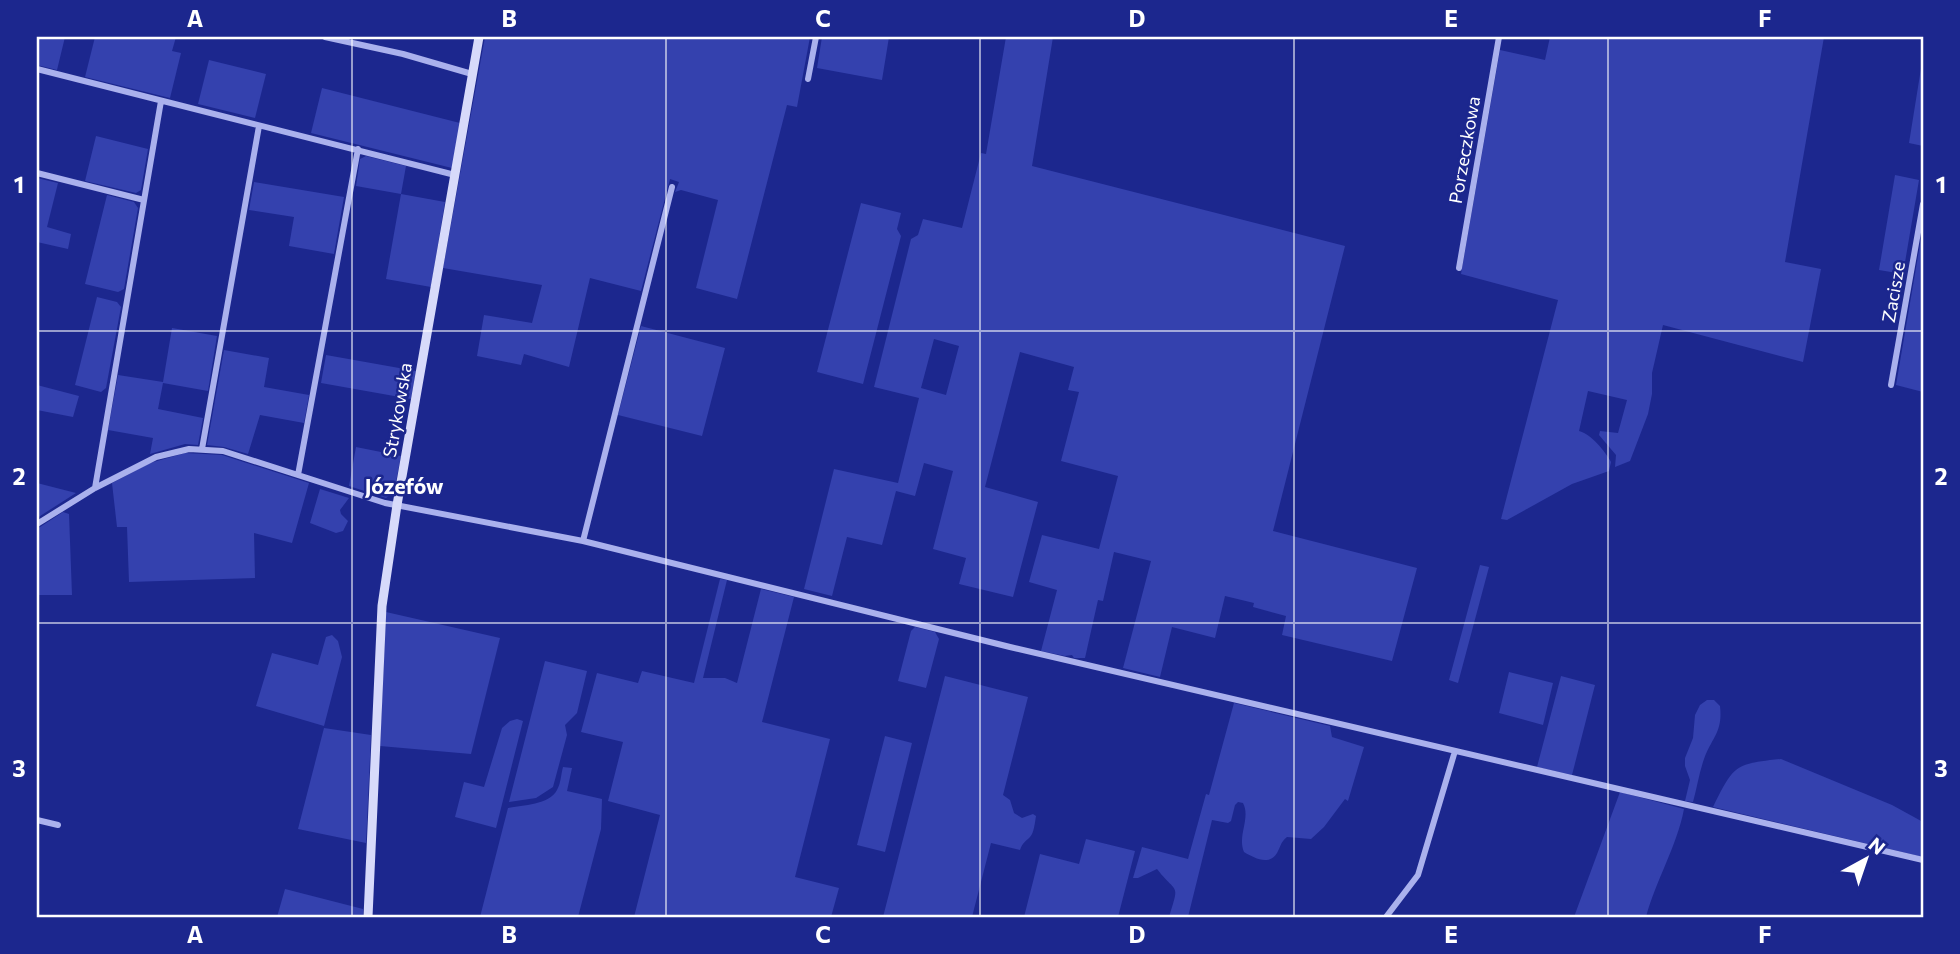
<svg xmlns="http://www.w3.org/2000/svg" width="1960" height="954" font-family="Commissioner,sans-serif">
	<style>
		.green { fill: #3441ae; fill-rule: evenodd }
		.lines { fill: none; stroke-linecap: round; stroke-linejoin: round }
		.street { stroke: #aab1ed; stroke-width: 6 }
		.secondary { stroke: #d7dafa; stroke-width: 9 }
		.grid { fill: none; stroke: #fff; stroke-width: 2; stroke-opacity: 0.55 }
		.labels { text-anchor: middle; stroke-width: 5; stroke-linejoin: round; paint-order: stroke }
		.street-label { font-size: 18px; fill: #fff; stroke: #1c278e }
		.quarter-label { font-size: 21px; font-weight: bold; fill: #fff; stroke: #1c278e }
		.neatline { fill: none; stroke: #fff; stroke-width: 2.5 }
		.grid-label { font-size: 23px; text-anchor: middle; font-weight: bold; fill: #fff }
	</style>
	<rect width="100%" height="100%" fill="#1c278e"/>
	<path class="green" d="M 37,37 L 65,37 L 57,70 L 37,65 Z
		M 95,37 L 176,37 L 172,51 L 181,53 L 170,98 L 85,77 Z
		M 485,37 L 810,37 L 797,107 L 787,105 L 737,299 L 696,288 L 718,200 L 681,190 L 675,192 L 679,182 L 670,179 L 641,291 L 590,278 L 569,367 L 524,354 L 521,365 L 477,356 L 484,315 L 532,323 L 542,285 L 443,268 Z
		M 822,37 L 889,37 L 882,80 L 817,68 Z
		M 1006,37 L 1053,37 L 1032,166 L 1345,246 L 1273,531 L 1417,568 L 1392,661 L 1282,635 L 1286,616 L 1253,607 L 1254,603 L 1225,596 L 1215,638 L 1172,627 L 1160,677 L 1123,668 L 1151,561 L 1114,552 L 1103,601 L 1098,600 L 1085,658 L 1074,658 L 1072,655 L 1065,656 L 1041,651 L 1057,590 L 1029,582 L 1042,535 L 1099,549 L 1118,476 L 1061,461 L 1079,392 L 1068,390 L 1074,367 L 1020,352 L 985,487 L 1038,502 L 1013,597 L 959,584 L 966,558 L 933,549 L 953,471 L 924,463 L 915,496 L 896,491 L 882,545 L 847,537 L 832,596 L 804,589 L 834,469 L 898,483 L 919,398 L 874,387 L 911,239 L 918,235 L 923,219 L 962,228 L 981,153 L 986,154 ZM 934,339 L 959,346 L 946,395 L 921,388 Z
		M 1550,37 L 1824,37 L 1785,262 L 1821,269 L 1803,362 L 1663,325 L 1652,373 L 1652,394 L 1648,414 L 1630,461 L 1615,467 L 1616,455 L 1599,435 L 1600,431 L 1618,433 L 1627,400 L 1588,391 L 1579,431 C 1591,434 1605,451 1611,462 L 1609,471 L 1572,484 L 1507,520 L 1501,519 L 1558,300 L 1461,274 L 1500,50 L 1545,60 Z
		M 1923,56 L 1923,146 L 1909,143 Z
		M 209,60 L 266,74 L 255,118 L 198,104 Z
		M 322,88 L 460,123 L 452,168 L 311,133 Z
		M 96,136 L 148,149 L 141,190 L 136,193 L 85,181 Z
		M 366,156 L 406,166 L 401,194 L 445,202 L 431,287 L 386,279 L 401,194 L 356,186 L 360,159 Z
		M 1895,175 L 1919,180 L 1903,274 L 1879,270 Z
		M 37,178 L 58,183 L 47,227 L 71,234 L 68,249 L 37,242 Z
		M 254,182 L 344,197 L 334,254 L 289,246 L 294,217 L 249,210 Z
		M 107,195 L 134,202 L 138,208 L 124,289 L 118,292 L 85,284 Z
		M 861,203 L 901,213 L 897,229 L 901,236 L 863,384 L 817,372 Z
		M 1923,227 L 1923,392 L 1896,385 Z
		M 97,297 L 117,302 L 121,307 L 106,388 L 101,392 L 75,385 Z
		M 641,326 L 725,348 L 702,436 L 618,415 Z
		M 172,328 L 217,336 L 208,391 L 163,383 L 158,409 L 203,418 L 198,445 L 185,444 L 150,454 L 153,438 L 108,430 L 118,375 L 163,382 Z
		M 224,350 L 269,358 L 264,387 L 309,395 L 304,423 L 260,415 L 248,454 L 224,447 L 207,445 Z
		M 326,355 L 416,371 L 411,399 L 321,383 Z
		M 37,385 L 79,396 L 73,417 L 37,410 Z
		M 356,447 L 401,456 L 394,492 L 386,498 L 349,486 Z
		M 185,453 L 222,455 L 309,483 L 292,543 L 254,533 L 255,578 L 129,582 L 127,527 L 117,527 L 112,483 L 150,463 Z
		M 37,483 L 76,493 L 37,518 Z
		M 320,489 L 349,498 L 340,510 L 341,514 L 348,521 L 343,531 L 336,533 L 310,523 Z
		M 63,512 L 69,514 L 72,595 L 37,595 L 37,529 Z
		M 1480,565 L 1489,567 L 1458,683 L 1449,680 Z
		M 720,579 L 727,580 L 703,678 L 725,678 L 737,683 L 761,589 L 794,597 L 762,722 L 830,739 L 795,877 L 839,888 L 831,917 L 634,917 L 660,815 L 608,801 L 623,742 L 581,732 L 597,673 L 638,683 L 642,671 L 694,683 Z
		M 386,612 L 500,638 L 471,754 L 380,746 Z
		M 915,627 L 935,632 L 939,639 L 926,688 L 898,681 L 911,631 Z
		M 332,635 L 338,641 L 342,657 L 324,726 L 256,706 L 272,653 L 318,665 L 326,637 Z
		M 545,661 L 587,671 L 577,713 L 565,725 L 567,735 L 553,787 L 536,798 L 509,802 Z
		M 1509,672 L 1553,683 L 1543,725 L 1499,713 Z
		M 945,676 L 1028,697 L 1003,795 L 1010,800 L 1014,813 L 1022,818 L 1033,814 L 1036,816 C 1035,822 1034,833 1030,837 C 1025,842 1023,842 1020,850 L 991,843 L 972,917 L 883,917 Z
		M 1561,676 L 1595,685 L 1572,775 L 1537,767 Z
		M 1707,700 L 1714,700 L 1720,706 C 1723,732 1712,737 1704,759 C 1699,773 1697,788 1693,802 L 1685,801 L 1690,780 L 1685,766 L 1685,758 L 1693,738 L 1695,715 L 1700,705 Z
		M 1234,703 L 1330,726 L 1332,737 L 1364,747 L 1348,801 L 1345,799 L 1324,827 L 1311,839 L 1287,837 C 1280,843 1281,846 1277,853 C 1269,866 1254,858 1244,852 C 1237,836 1251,818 1243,803 L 1238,802 L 1235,805 L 1231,821 L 1228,823 L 1212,820 L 1188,917 L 1169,917 C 1180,881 1177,895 1157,869 L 1138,878 L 1133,878 L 1142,847 L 1188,859 L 1206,794 L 1209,795 Z
		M 517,719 L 523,721 L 496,828 L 455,817 L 464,782 L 484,787 L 502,728 L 510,721 Z
		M 324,728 L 371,735 L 366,843 L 298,829 Z
		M 885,736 L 912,743 L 885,852 L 857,845 Z
		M 1781,759 L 1892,805 L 1923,822 L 1923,857 L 1713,807 C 1734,765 1734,764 1781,759 Z
		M 563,767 L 572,768 L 567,791 L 602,799 L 601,829 L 578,917 L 480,917 L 508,808 C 523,805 549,805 557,790 C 561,783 561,774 563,767 Z
		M 1620,792 L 1684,809 C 1677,846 1656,880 1646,917 L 1574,917 Z
		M 1086,839 L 1135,851 L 1118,917 L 1024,917 L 1040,854 L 1079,864 Z
		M 285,889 L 363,909 L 363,917 L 277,917 Z"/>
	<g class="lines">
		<path class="street" d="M 325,37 L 403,54 L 472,74
			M 37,69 L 455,175
			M 808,79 L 816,37
			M 37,173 L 144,200
			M 1459,268 L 1499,37
			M 1891,385 L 1923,204
			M 202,449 L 259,126
			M 298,475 L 358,149
			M 95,488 L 161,101
			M 37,524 L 95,488 L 156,457 L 189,449 L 223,451 L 385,503 L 583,541 L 1010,647 L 1923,860
			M 583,541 L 672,187
			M 37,820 L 58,825
			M 1386,917 L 1418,875 L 1455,751"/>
		<path class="secondary" d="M 368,917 L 382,606 L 397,505 L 479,37"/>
	</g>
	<path class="grid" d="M 352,37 L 352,917M 666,37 L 666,917M 980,37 L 980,917M 1294,37 L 1294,917M 1608,37 L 1608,917M 37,331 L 1923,331M 37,623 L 1923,623"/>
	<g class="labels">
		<g class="street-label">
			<text transform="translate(1465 150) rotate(-80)" y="6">Porzeczkowa</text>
			<text transform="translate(1894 292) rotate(-80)" y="6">Zacisze</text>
			<text transform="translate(398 410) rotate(-80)" y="6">Strykowska</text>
		</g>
		<g class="quarter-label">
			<text x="404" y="494">Józefów</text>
		</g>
	</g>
	<rect width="1960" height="954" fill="none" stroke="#1c278e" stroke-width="77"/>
	<g transform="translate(1866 859) rotate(40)" stroke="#1c278e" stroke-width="5" paint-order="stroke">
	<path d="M0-5L12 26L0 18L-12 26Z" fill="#ffffff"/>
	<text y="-10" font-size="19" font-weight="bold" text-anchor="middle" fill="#ffffff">N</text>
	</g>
	<rect x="38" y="38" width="1884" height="878" class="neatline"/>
	<g class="grid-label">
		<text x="195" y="27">A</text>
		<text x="509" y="27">B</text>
		<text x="823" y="27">C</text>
		<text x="1137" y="27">D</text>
		<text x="1451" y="27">E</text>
		<text x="1765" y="27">F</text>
		<text x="19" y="193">1</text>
		<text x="1941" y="193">1</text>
		<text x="19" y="485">2</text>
		<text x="1941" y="485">2</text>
		<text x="19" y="777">3</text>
		<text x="1941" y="777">3</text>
		<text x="195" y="943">A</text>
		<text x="509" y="943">B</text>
		<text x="823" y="943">C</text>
		<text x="1137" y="943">D</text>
		<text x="1451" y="943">E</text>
		<text x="1765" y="943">F</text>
	</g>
</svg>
